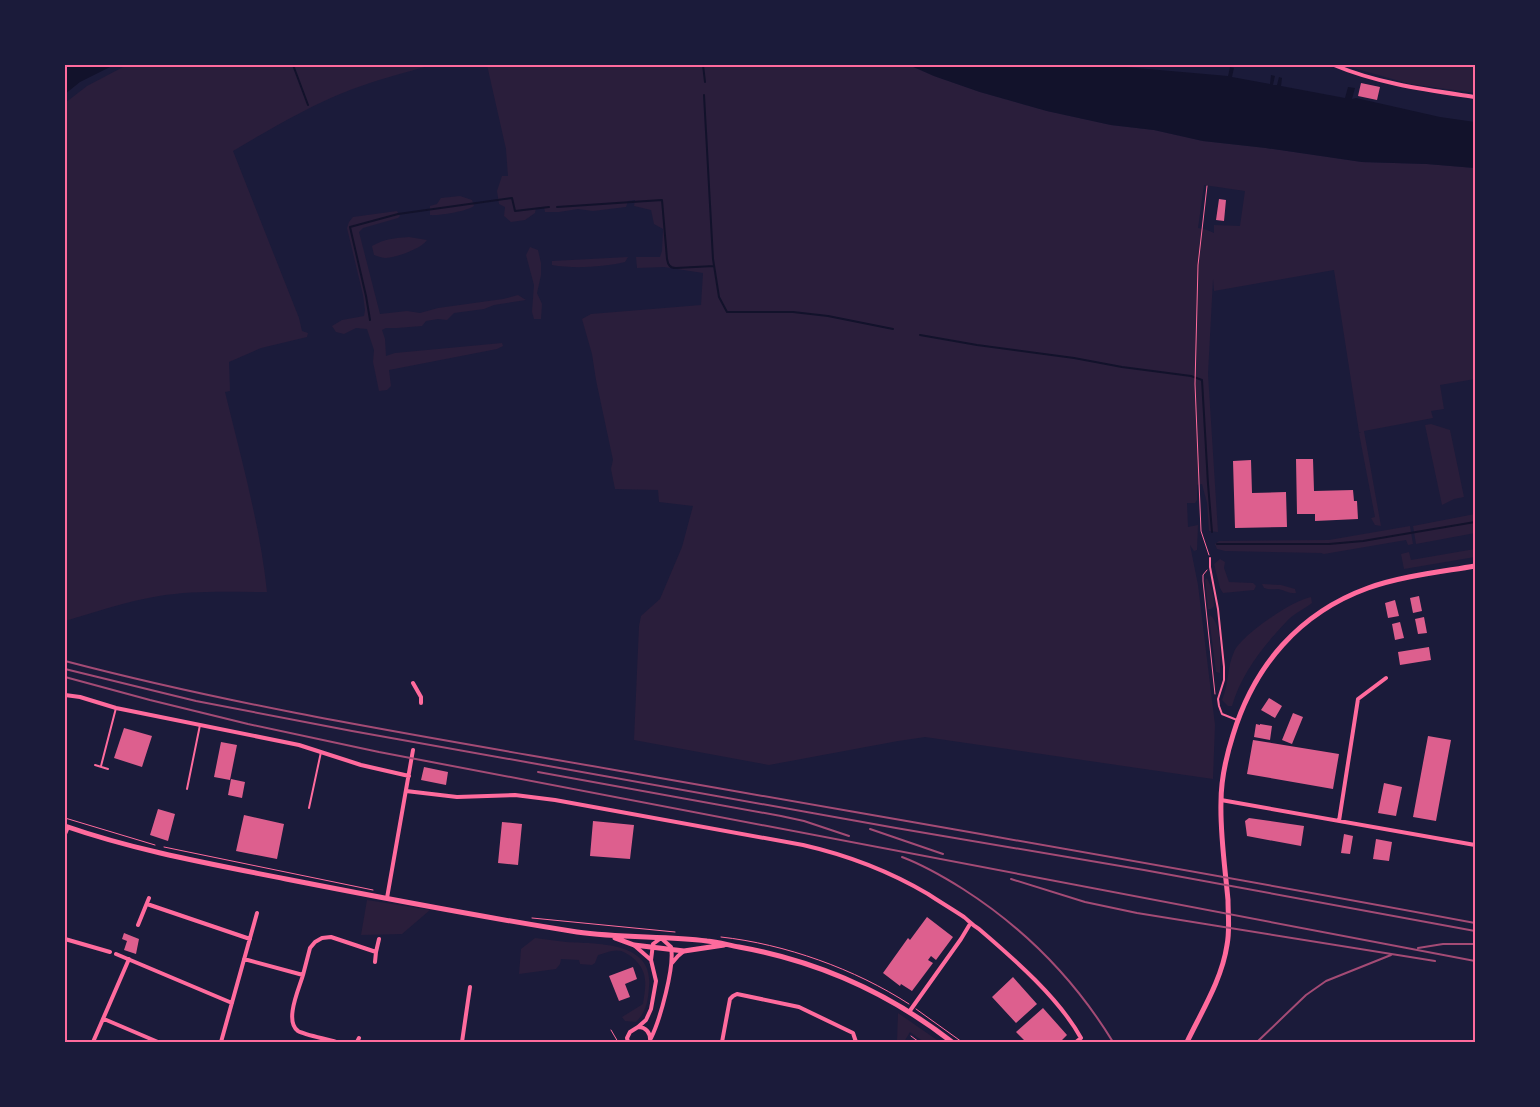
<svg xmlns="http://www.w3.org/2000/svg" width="1540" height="1107" font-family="Barlow,sans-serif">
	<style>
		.green { fill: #2a1e3b; fill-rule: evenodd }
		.water { fill: #12122b }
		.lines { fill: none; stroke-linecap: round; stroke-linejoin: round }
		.stream { stroke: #12122b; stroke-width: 2 }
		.building { fill: #dd5f8e }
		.path { stroke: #ff6b9d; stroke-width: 1 }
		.service { stroke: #ff6b9d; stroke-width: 2 }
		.minor { stroke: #ff6b9d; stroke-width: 4 }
		.tertiary { stroke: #ff6b9d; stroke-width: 5 }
		.rail { stroke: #a44b75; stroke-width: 2 }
		.neatline { fill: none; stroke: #ff6b9d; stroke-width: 2 }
	</style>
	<rect width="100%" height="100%" fill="#1b1b3a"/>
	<path class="green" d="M 127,65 L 431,65 C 404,73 376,80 350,90 C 309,106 270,129 233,151 L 299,318 L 302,331 L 308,333 L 307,337 L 261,348 L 229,362 L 230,391 L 225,392 C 241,458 260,525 267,592 C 231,592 194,590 159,596 C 127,601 96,612 65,621 L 65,103 L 87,86 Z
		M 487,65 L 909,65 L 934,76 L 980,92 L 1047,111 L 1111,125 L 1154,130 L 1203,141 L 1266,148 L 1362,162 L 1427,164 L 1475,168 L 1475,379 L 1440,385 L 1444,409 L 1431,411 L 1433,418 L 1364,431 L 1381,526 L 1375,525 L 1371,518 L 1375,517 L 1359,433 L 1361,432 L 1359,432 L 1334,270 L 1214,291 L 1213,279 L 1208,374 L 1218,532 L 1209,531 L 1207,503 L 1202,484 L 1197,485 L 1197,500 L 1195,503 L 1187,503 L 1188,527 L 1198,525 L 1197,550 L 1194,551 L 1190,545 L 1198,585 L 1215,725 L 1213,779 L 925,737 L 898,741 L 769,765 L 634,740 L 639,626 L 641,616 L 660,599 L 682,547 L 693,506 L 659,502 L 658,490 L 615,489 L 611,469 L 613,460 L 596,380 L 592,354 L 582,319 L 591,314 L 701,305 L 703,273 L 664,267 L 637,268 L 636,257 L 660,257 L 662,251 L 663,229 L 654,224 L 651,210 L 634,206 L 635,200 L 628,201 L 626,207 L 593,211 L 578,209 L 559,212 L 545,212 L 544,207 L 536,208 L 535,213 L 525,220 L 511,222 L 504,216 L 505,207 L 499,204 L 497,191 L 502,176 L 508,176 L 506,149 ZM 1204,185 L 1245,191 L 1240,226 L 1214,225 L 1214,233 L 1207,230 L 1198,228 Z
		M 1343,65 L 1475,65 L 1475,93 L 1410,84 Z
		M 460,196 L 472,200 L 474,206 C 468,211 438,216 430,215 L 430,206 L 437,204 L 441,198 Z
		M 397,211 L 400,216 L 398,218 L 363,228 L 359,232 L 380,314 L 407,311 L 420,313 L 438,308 L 503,299 L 518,295 L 526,300 L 494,305 L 484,309 L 454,313 L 447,320 L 438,319 L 426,321 L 422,326 L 397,328 L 386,328 L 382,330 L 385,339 L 386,356 L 395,353 L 502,343 L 503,346 L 497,349 L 389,370 L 391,386 L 387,390 L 379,391 L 373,362 L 374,350 L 367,329 L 356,328 L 344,334 L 336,332 L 332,326 L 342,320 L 364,316 L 365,310 L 363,295 L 347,228 L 349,222 L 353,217 Z
		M 409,237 L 427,240 C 421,249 397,257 386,258 C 382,258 378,256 374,255 L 372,246 C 384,239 395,238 409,237 Z
		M 530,247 L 538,250 L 541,263 L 541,275 L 537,293 L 542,304 L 541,319 L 534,319 L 532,312 L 534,285 L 526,255 Z
		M 628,257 L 625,262 C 603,267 574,269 552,265 L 552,261 Z
		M 1431,424 L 1450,430 L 1464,497 L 1454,499 L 1442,505 L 1425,425 Z
		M 1475,514 L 1475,533 L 1416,544 L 1413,526 Z
		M 1410,526 L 1413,544 L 1408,545 L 1406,540 L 1324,554 L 1321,553 L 1225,551 L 1217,549 L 1215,544 L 1219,541 L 1329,540 Z
		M 1475,549 L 1475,557 L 1404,569 L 1401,554 L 1409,552 L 1411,560 Z
		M 1220,559 L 1225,562 L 1224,568 L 1229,582 L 1253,583 L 1256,586 L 1254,590 L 1223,593 L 1220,588 L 1214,564 Z
		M 1207,578 C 1212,588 1214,596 1214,606 L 1211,609 L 1208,609 L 1205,580 Z
		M 1262,584 L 1281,585 L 1295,589 L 1296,593 C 1290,594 1284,590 1278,589 C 1273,589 1269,590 1264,588 Z
		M 1311,597 L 1312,603 C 1304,609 1292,615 1287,621 C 1264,645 1241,674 1232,706 L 1228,706 L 1222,700 C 1229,684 1227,667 1234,652 C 1241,635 1293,600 1311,597 Z
		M 1210,615 C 1223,625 1220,658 1220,673 L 1216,672 L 1209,618 Z
		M 367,900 L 430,910 L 402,934 L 361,935 Z
		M 535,938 C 545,939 555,941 566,942 C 597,944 654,941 649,987 C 648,1002 646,1012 636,1022 L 625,1021 L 622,1017 L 643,1004 C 644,996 646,988 645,980 C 645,968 633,955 621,951 C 614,949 605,953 598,955 L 595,963 L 592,965 L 580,964 L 579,960 L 561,959 L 560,964 L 556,969 L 519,974 L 521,949 Z
		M 898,1013 L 940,1042 L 924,1042 L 910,1032 L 904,1042 L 897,1042 Z"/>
	<path class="water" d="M 65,65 L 114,65 L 80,82 L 65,94 Z
		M 909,65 L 1107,65 L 1118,66 L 1118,65 L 1124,65 L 1125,67 L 1228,76 L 1230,67 L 1234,68 L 1232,77 L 1270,84 L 1271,75 L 1275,76 L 1273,85 L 1277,85 L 1279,77 L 1282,78 L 1281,86 L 1345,98 L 1348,87 L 1355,88 L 1352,99 L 1356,98 L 1440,117 L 1475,122 L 1475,168 L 1427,164 L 1362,162 L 1266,148 L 1203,141 L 1154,130 L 1111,125 L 1047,111 L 980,92 L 934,76 Z"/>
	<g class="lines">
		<path class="stream" d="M 293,65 L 308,105
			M 703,65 L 705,82
			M 704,95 L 713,259 L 719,297 L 727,312 L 793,312 L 828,316 L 893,329
			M 557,207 L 662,200 L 667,259 C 668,265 670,268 676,268 L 714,266
			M 370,320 L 366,296 L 350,227 L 398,214 L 512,198 L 515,211 L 549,207
			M 920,335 L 977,345 L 1074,358 L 1122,367 L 1191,376 L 1202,380 L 1208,484 L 1212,532
			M 1217,544 L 1329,544 L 1363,541 L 1475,522"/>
	</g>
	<path class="building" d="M 1361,83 L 1380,87 L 1377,100 L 1358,96 Z
		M 1219,199 L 1226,200 L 1224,221 L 1216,220 Z
		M 1296,459 L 1313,459 L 1314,491 L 1353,490 L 1354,501 L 1357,501 L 1358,519 L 1315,521 L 1315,514 L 1297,514 Z
		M 1251,460 L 1252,493 L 1286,492 L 1287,527 L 1235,528 L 1233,461 Z
		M 1419,596 L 1422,611 L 1413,613 L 1410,598 Z
		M 1395,600 L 1399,616 L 1388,618 L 1385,603 Z
		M 1424,617 L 1427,633 L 1418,634 L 1415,619 Z
		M 1400,622 L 1404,638 L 1395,640 L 1392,624 Z
		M 1429,647 L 1431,660 L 1400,665 L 1398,652 Z
		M 1269,698 L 1282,706 L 1275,718 L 1261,710 Z
		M 1293,713 L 1303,717 L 1292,744 L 1282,740 Z
		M 1256,724 L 1260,725 L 1260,724 L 1272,726 L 1270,740 L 1254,737 Z
		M 124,728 L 152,736 L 142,767 L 114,758 Z
		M 1428,736 L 1451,740 L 1436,821 L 1413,817 Z
		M 1253,740 L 1339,754 L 1333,789 L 1247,774 Z
		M 221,742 L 237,745 L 230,780 L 214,777 Z
		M 424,767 L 448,772 L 446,785 L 421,780 Z
		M 231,779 L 245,782 L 242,798 L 228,795 Z
		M 1384,783 L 1402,787 L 1396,816 L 1378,813 Z
		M 158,809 L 175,814 L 168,841 L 150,835 Z
		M 244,815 L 284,824 L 277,859 L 236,851 Z
		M 1249,818 L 1304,826 L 1301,846 L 1247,836 L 1245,821 Z
		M 593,821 L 634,825 L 630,859 L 590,856 Z
		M 502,822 L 522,824 L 518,865 L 498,863 Z
		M 1344,834 L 1353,836 L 1350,854 L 1341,853 Z
		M 1376,839 L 1392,842 L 1389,861 L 1373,859 Z
		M 927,917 L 953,937 L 936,960 L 931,956 L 928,960 L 933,963 L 912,991 L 901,984 L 900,986 L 883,973 L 908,938 L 910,940 Z
		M 124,933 L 139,939 L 136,954 L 124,950 L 127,941 L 122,939 Z
		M 633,967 L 637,979 L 625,984 L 630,997 L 619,1001 L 609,976 Z
		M 1013,977 L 1037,1004 L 1016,1023 L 992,997 Z
		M 1043,1008 L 1067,1035 L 1060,1042 L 1026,1042 L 1016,1032 Z"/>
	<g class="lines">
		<path class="path" d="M 1207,186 L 1198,265 L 1195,384 L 1201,531 L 1209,555
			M 1207,570 L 1203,575 L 1203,581 L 1215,694
			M 65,818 L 155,845
			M 164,847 L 373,890
			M 532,918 L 675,932
			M 721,937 C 785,944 855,969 909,1004
			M 916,1009 L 962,1042
			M 611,1030 L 618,1042
			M 911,1036 L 919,1042"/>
		<path class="service" d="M 1210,558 L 1210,567 L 1218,609 L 1224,667 L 1224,680 L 1218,699 L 1219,706 L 1222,714 L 1237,720
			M 95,765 L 108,769
			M 101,766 L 116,708
			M 187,789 L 200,725
			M 309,808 L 321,752"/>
		<path class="minor" d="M 1334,65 C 1379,84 1428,90 1475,97
			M 413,683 L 421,697 L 421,703
			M 65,695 L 80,697 L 116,708 L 299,745 L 361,765 L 409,776
			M 406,791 L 457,797 L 515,795 L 555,800 L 803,845 C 847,855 889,871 928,894 C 940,902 952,909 964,917 C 969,921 972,925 979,929 C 1014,959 1059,998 1081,1038 L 1076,1042
			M 1221,800 L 1475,845
			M 1339,821 L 1358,699 L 1386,678
			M 65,834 L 68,827
			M 387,898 L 413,750
			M 147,904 L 250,939
			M 138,925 L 149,898
			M 65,939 L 110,952
			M 635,946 L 651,960 L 656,981 L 651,1009 L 646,1020 L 638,1027
			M 116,954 L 232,1003
			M 244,959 L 303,975 C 299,989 284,1021 298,1031 C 305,1035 327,1039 336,1042
			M 375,962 L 376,952 L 379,939
			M 672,963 L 678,956 L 684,951
			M 303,975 L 310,948 L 315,942 L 322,938 L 331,937 L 376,952
			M 909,1012 L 961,939 L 970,924
			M 104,1019 L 158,1042
			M 651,1038 C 660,1020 675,966 671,947 L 661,938 L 653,944 L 651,960
			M 93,1042 L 129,959
			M 221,1042 L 257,913
			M 357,1042 L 359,1038
			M 462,1042 L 470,987
			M 628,1042 L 627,1038 L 630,1032 L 638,1027 C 646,1027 651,1033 650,1042
			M 722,1042 L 730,999 L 733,996 L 737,994 L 799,1007 L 853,1033 L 856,1042"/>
		<path class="tertiary" d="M 65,826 C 137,851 211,864 286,879 C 383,898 480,917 577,932 C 620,938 664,936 707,941 C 718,942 728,945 739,947 C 817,961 889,993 952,1042
			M 615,938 L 634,945 L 684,951 L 724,945
			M 1187,1042 C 1202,1011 1222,979 1227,945 C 1230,930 1228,915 1228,900 C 1225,867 1220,834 1221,802 C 1221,779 1226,757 1233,735 C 1254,666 1299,613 1368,588 C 1402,576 1440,572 1475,566"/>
		<path class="rail" d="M 65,661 C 244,708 427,737 609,769 C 898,820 1187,869 1475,923
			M 65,669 L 196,701 L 352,731 L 896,828 L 1144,870 L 1475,931
			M 65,677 L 150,700 L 248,724 L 379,752 L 1475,961
			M 538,772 L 781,816 L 804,821 L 849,836
			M 870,829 L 943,854
			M 902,857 C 923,865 944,877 963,889 C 1024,928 1075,980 1113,1042
			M 1011,879 L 1085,902 L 1137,913 L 1435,961
			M 1418,948 L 1443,944 L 1475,944
			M 1257,1042 L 1306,995 L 1326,981 L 1391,955"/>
	</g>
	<rect width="1540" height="1107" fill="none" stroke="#1b1b3a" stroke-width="132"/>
	<rect x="66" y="66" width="1408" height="975" class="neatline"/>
</svg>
